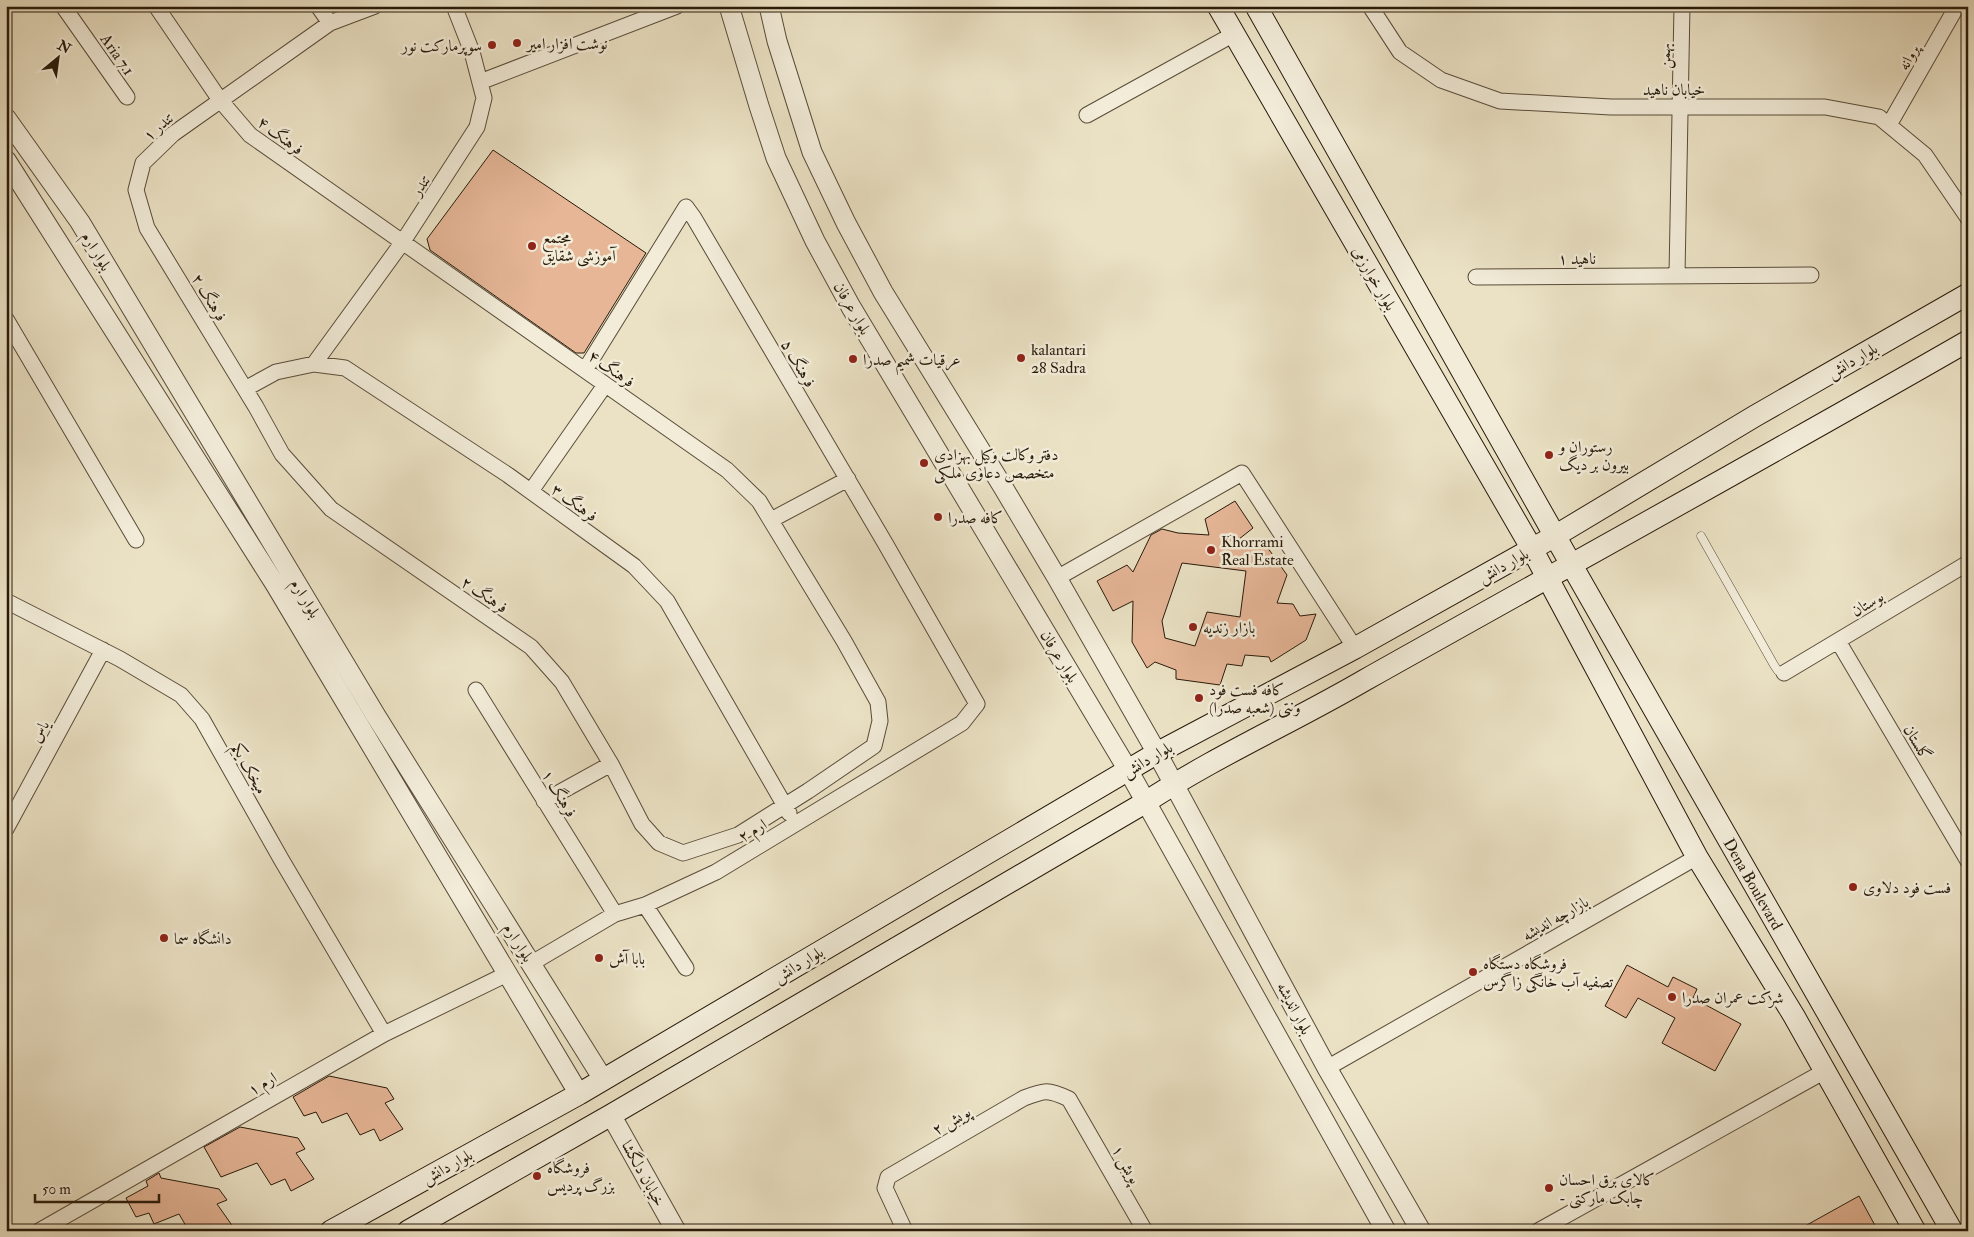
<svg xmlns="http://www.w3.org/2000/svg" width="1974" height="1237" font-family="'IM FELL Double Pica',Amiri,serif">
	<style>
		.building { fill: #e6b697; stroke: #281a0a; fill-rule: evenodd }
		.lines { fill: none; stroke-linecap: round; stroke-linejoin: round }
		.service-casing { stroke: #594c39; stroke-width: 9 }
		.minor-casing { stroke: #594c39; stroke-width: 17 }
		.tertiary-casing { stroke: #594c39; stroke-width: 21 }
		.secondary-casing { stroke: #281a0a; stroke-width: 23 }
		.service { stroke: #f2ecd9; stroke-width: 8 }
		.minor { stroke: #f2ecd9; stroke-width: 15 }
		.tertiary { stroke: #f2ecd9; stroke-width: 19 }
		.secondary { stroke: #f2ecd9; stroke-width: 21 }
		.poi-dot { fill: #8f2418; stroke: #f2ecd9; stroke-width: 2 }
		.labels { text-anchor: middle; stroke-width: 5; stroke-linejoin: round; paint-order: stroke }
		.poi-label { font-size: 16px; fill: #281a0a; stroke: #f2ecd9; text-anchor: start }
		.street-label { font-size: 16px; fill: #281a0a; stroke: #f2ecd9 }
	</style>
	<rect width="100%" height="100%" fill="#ebe2c5"/>
	<filter id="stains"><feTurbulence type="fractalNoise" baseFrequency=".004" numOctaves="4"/><feColorMatrix values="0 0 0 0 .2 0 0 0 0 .09 0 0 0 0 .02 0 0 0 .5 -.17"/></filter>
	<radialGradient id="worn" r=".72"><stop offset=".6" stop-color="#630" stop-opacity="0"/><stop offset="1" stop-color="#630" stop-opacity=".3"/></radialGradient>
	<path class="building" d="M 493,150 L 646,253 L 584,353 L 576,353 L 430,250 L 427,239 Z
		M 1235,501 L 1253,528 L 1234,543 L 1265,544 L 1287,575 L 1277,603 L 1293,604 L 1300,616 L 1316,614 L 1306,640 L 1271,662 L 1269,657 L 1245,655 L 1242,666 L 1227,664 L 1220,685 L 1176,679 L 1176,670 L 1155,662 L 1147,668 L 1132,642 L 1133,601 L 1113,611 L 1097,581 L 1127,565 L 1133,572 L 1151,535 L 1162,529 L 1178,533 L 1209,535 L 1205,519 ZM 1182,563 L 1246,571 L 1240,617 L 1207,612 L 1195,646 L 1165,638 L 1162,621 Z
		M 1627,965 L 1668,987 L 1673,977 L 1697,989 L 1693,998 L 1741,1024 L 1715,1071 L 1662,1043 L 1675,1018 L 1638,998 L 1626,1018 L 1605,1006 Z
		M 329,1076 L 387,1088 L 394,1099 L 385,1103 L 403,1129 L 380,1141 L 374,1129 L 360,1135 L 347,1113 L 322,1123 L 316,1112 L 304,1116 L 293,1097 Z
		M 240,1127 L 298,1138 L 305,1149 L 296,1153 L 314,1179 L 291,1191 L 285,1179 L 271,1185 L 257,1163 L 221,1177 L 204,1147 Z
		M 159,1173 L 161,1178 L 219,1189 L 227,1200 L 217,1204 L 236,1231 L 189,1231 L 179,1214 L 154,1224 L 149,1213 L 136,1217 L 126,1198 L 148,1186 L 146,1181 Z
		M 1859,1196 L 1878,1231 L 1796,1231 Z"/>
	<g class="lines">
		<defs>
			<path id="service" d="M 1701,536 L 1774,665 L 1778,671 L 1784,673"/>
			<path id="minor" d="M 63,6 L 127,97
				M 156,6 L 220,100 L 250,135 L 727,470 L 759,501 L 844,641 L 878,702 L 880,721 L 874,746 L 808,791 L 738,835 L 683,853 L 659,843 L 642,824 L 611,764 L 562,682 L 531,647 L 331,509 L 282,454 L 256,407 L 147,228 L 136,190 L 143,163 L 173,134 L 330,23 L 375,6
				M 318,6 L 330,23
				M 1370,6 L 1400,52 L 1441,80 L 1500,101 L 1611,107 L 1825,107 L 1879,117 L 1925,155 L 1968,218
				M 480,82 L 677,6
				M 1087,115 L 1234,34
				M 1889,125 L 1957,6
				M 1677,275 L 1682,6
				M 1476,277 L 1811,275
				M 6,319 L 136,540
				M 314,364 L 402,243 L 477,127 L 484,98 L 472,52 L 454,6
				M 245,389 L 276,372 L 314,364 L 345,368 L 508,475 L 634,566 L 667,601 L 789,813
				M 531,491 L 605,385
				M 771,520 L 848,479
				M 1057,578 L 1242,473 L 1355,648
				M 6,601 L 120,659 L 181,695 L 202,719 L 281,859 L 384,1034
				M 1838,641 L 1968,861
				M 1784,673 L 1968,563
				M 476,690 L 615,914
				M 544,801 L 611,764
				M 6,829 L 103,650
				M 645,905 L 686,968
				M 532,963 L 615,914 L 645,905 L 716,872 L 962,723 L 977,704 L 885,543 L 694,218 L 686,207 L 585,370
				M 1327,1068 L 1697,857
				M 39,1231 L 384,1034 L 507,974
				M 905,1231 L 885,1188 L 888,1177 L 1024,1098 C 1045,1090 1048,1089 1069,1099 L 1145,1231
				M 1538,1231 L 1825,1071"/>
			<path id="tertiary" d="M 729,6 L 759,106 L 776,158 L 815,241 L 851,307 L 1128,770 L 1386,1231
				M 769,6 L 777,41 L 812,152 L 846,223 L 883,292 L 1003,487 L 1057,578 L 1157,753 L 1327,1068 L 1421,1231
				M 6,118 L 80,222 L 376,716 L 603,1079
				M 6,160 L 275,584 L 579,1094
				M 611,1115 L 676,1231"/>
			<g id="secondary">
				<path d="M 1218,6 L 1532,549 L 1697,857 L 1794,1016 L 1915,1231"/>
				<path id="s1" d="M 1256,6 L 1555,536 L 1952,1231"/>
				<path d="M 331,1231 L 579,1094 L 1157,753 L 1355,648 L 1555,536 L 1755,416 L 1968,294"/>
				<path d="M 408,1231 L 611,1115 L 1146,802 C 1216,756 1293,722 1365,680 C 1566,567 1768,456 1968,341"/>
			</g>
		</defs>
		<use href="#service" class="service-casing"/>
		<use href="#minor" class="minor-casing"/>
		<use href="#tertiary" class="tertiary-casing"/>
		<use href="#secondary" class="secondary-casing"/>
		<use href="#service" class="service"/>
		<use href="#minor" class="minor"/>
		<use href="#tertiary" class="tertiary"/>
		<use href="#secondary" class="secondary"/>
	</g>
	<g class="poi-dot">
		<circle cx="517" cy="43" r="5"/>
		<circle cx="492" cy="45" r="5"/>
		<circle cx="532" cy="246" r="5"/>
		<circle cx="1021" cy="358" r="5"/>
		<circle cx="853" cy="359" r="5"/>
		<circle cx="1549" cy="455" r="5"/>
		<circle cx="924" cy="463" r="5"/>
		<circle cx="938" cy="517" r="5"/>
		<circle cx="1211" cy="550" r="5"/>
		<circle cx="1193" cy="627" r="5"/>
		<circle cx="1199" cy="698" r="5"/>
		<circle cx="1853" cy="887" r="5"/>
		<circle cx="164" cy="938" r="5"/>
		<circle cx="599" cy="958" r="5"/>
		<circle cx="1473" cy="972" r="5"/>
		<circle cx="1672" cy="997" r="5"/>
		<circle cx="537" cy="1176" r="5"/>
		<circle cx="1549" cy="1188" r="5"/>
	</g>
	<g class="labels">
		<g class="poi-label">
			<text x="527" y="49">نوشت افزار امیر</text>
			<text x="482" y="51" text-anchor="end">سوپرمارکت نور</text>
			<text x="542" y="243">مجتمع<tspan x="542" dy="18">آموزشی شقایق</tspan></text>
			<text x="1031" y="355">kalantari<tspan x="1031" dy="18">28 Sadra</tspan></text>
			<text x="863" y="365">عرقیات شمیم صدرا</text>
			<text x="1559" y="452">رستوران و<tspan x="1559" dy="18">بیرون بر دیگ</tspan></text>
			<text x="934" y="460">دفتر وکالت وکیل بهزادی<tspan x="934" dy="18">متخصص دعاوی ملکی</tspan></text>
			<text x="948" y="523">کافه صدرا</text>
			<text x="1221" y="547">Khorrami<tspan x="1221" dy="18">Real Estate</tspan></text>
			<text x="1203" y="633">بازار زندیه</text>
			<text x="1209" y="695">کافه فست فود<tspan x="1209" dy="18">ونتی (شعبه صدرا)</tspan></text>
			<text x="1863" y="893">فست فود دلاوی</text>
			<text x="174" y="944">دانشگاه سما</text>
			<text x="609" y="964">بابا آش</text>
			<text x="1483" y="969">فروشگاه دستگاه<tspan x="1483" dy="18">تصفیه آب خانگی زاگرس</tspan></text>
			<text x="1682" y="1003">شرکت عمران صدرا</text>
			<text x="547" y="1173">فروشگاه<tspan x="547" dy="18">بزرگ پردیس</tspan></text>
			<text x="1559" y="1185">کالای برق احسان<tspan x="1559" dy="18">- چابک مارکتی</tspan></text>
		</g>
		<g class="street-label">
			<text transform="translate(118 54) rotate(55)" y="6">Aria 7.1</text>
			<text transform="translate(1664 56) rotate(-90)" y="6">بهمن</text>
			<text transform="translate(1908 57) rotate(-61)" y="6">پروانه</text>
			<text x="1674" y="95">خیابان ناهید</text>
			<text transform="translate(158 126) rotate(-41)" y="6">تندر ۱</text>
			<text transform="translate(281 135) rotate(37)" y="6">فرهنگ ۴</text>
			<text transform="translate(420 185) rotate(-56)" y="6">تندر</text>
			<text transform="translate(97 251) rotate(59)" y="6">بلوار ارم</text>
			<text x="1577" y="264">ناهید ۱</text>
			<text transform="translate(1375 278) rotate(60)" y="6">بلوار خوارزمی</text>
			<text transform="translate(210 297) rotate(59)" y="6">فرهنگ ۲</text>
			<text transform="translate(853 308) rotate(60)" y="6">بلوار عرفان</text>
			<text transform="translate(1852 360) rotate(-30)" y="6">بلوار دانش</text>
			<text transform="translate(799 363) rotate(60)" y="6">فرهنگ ۵</text>
			<text transform="translate(612 368) rotate(35)" y="6">فرهنگ ۴</text>
			<text transform="translate(575 502) rotate(36)" y="6">فرهنگ ۳</text>
			<text transform="translate(1503 565) rotate(-29)" y="6">بلوار دانش</text>
			<text transform="translate(485 594) rotate(34)" y="6">فرهنگ ۲</text>
			<text transform="translate(306 598) rotate(59)" y="6">بلوار ارم</text>
			<text transform="translate(1867 603) rotate(-31)" y="6">بوستان</text>
			<text transform="translate(1060 656) rotate(59)" y="6">بلوار عرفان</text>
			<text transform="translate(39 731) rotate(-61)" y="6">یاس</text>
			<text transform="translate(1918 742) rotate(59)" y="6">گلستان</text>
			<text transform="translate(1147 759) rotate(-30)" y="6">بلوار دانش</text>
			<text transform="translate(250 768) rotate(61)" y="6">میخک یکم</text>
			<text transform="translate(560 793) rotate(59)" y="6">فرهنگ ۱</text>
			<text transform="translate(752 830) rotate(-31)" y="6">ارم ۲</text>
			<text dy="6" stroke="none"><textPath href="#s1" startOffset="1009">Dena Boulevard</textPath></text>
			<text transform="translate(1555 918) rotate(-30)" y="6">بازارچه اندیشه</text>
			<text transform="translate(519 942) rotate(58)" y="6">بلوار ارم</text>
			<text transform="translate(798 964) rotate(-31)" y="6">بلوار دانش</text>
			<text transform="translate(1295 1008) rotate(62)" y="6">بلوار اندیشه</text>
			<text transform="translate(262 1083) rotate(-30)" y="6">ارم ۱</text>
			<text transform="translate(951 1120) rotate(-30)" y="6">پویش ۲</text>
			<text transform="translate(1127 1164) rotate(61)" y="6">پویش ۱</text>
			<text transform="translate(447 1166) rotate(-29)" y="6">بلوار دانش</text>
			<text transform="translate(644 1173) rotate(61)" y="6">خیابان دلگشا</text>
		</g>
	</g>
	<rect width="1974" height="1237" fill="none" stroke="#ebe2c5" stroke-width="25"/>
	<rect x="8" y="8" width="1959" height="1222" fill="none" stroke="#281a0a" stroke-width="2.5"/>
	<rect x="12" y="12" width="1949" height="1212" fill="none" stroke="#281a0a"/>
	<g transform="translate(58 58) rotate(29)" stroke="#f2ecd9" stroke-width="4" paint-order="stroke">
	<path d="M0-4L9 19L0 12L-9 19Z" fill="#281a0a"/>
	<text y="-8" font-size="14" font-weight="bold" text-anchor="middle" fill="#281a0a">N</text>
	</g>
	<path d="M35 1194v8h124v-8" fill="none" stroke="#281a0a" stroke-width="2.5"/>
	<text x="42" y="1194" font-size="15" fill="#281a0a" stroke="#f2ecd9" stroke-width="4" paint-order="stroke">50 m</text>
	<rect width="100%" height="100%" filter="url(#stains)"/>
	<rect width="100%" height="100%" fill="url(#worn)"/>
</svg>
